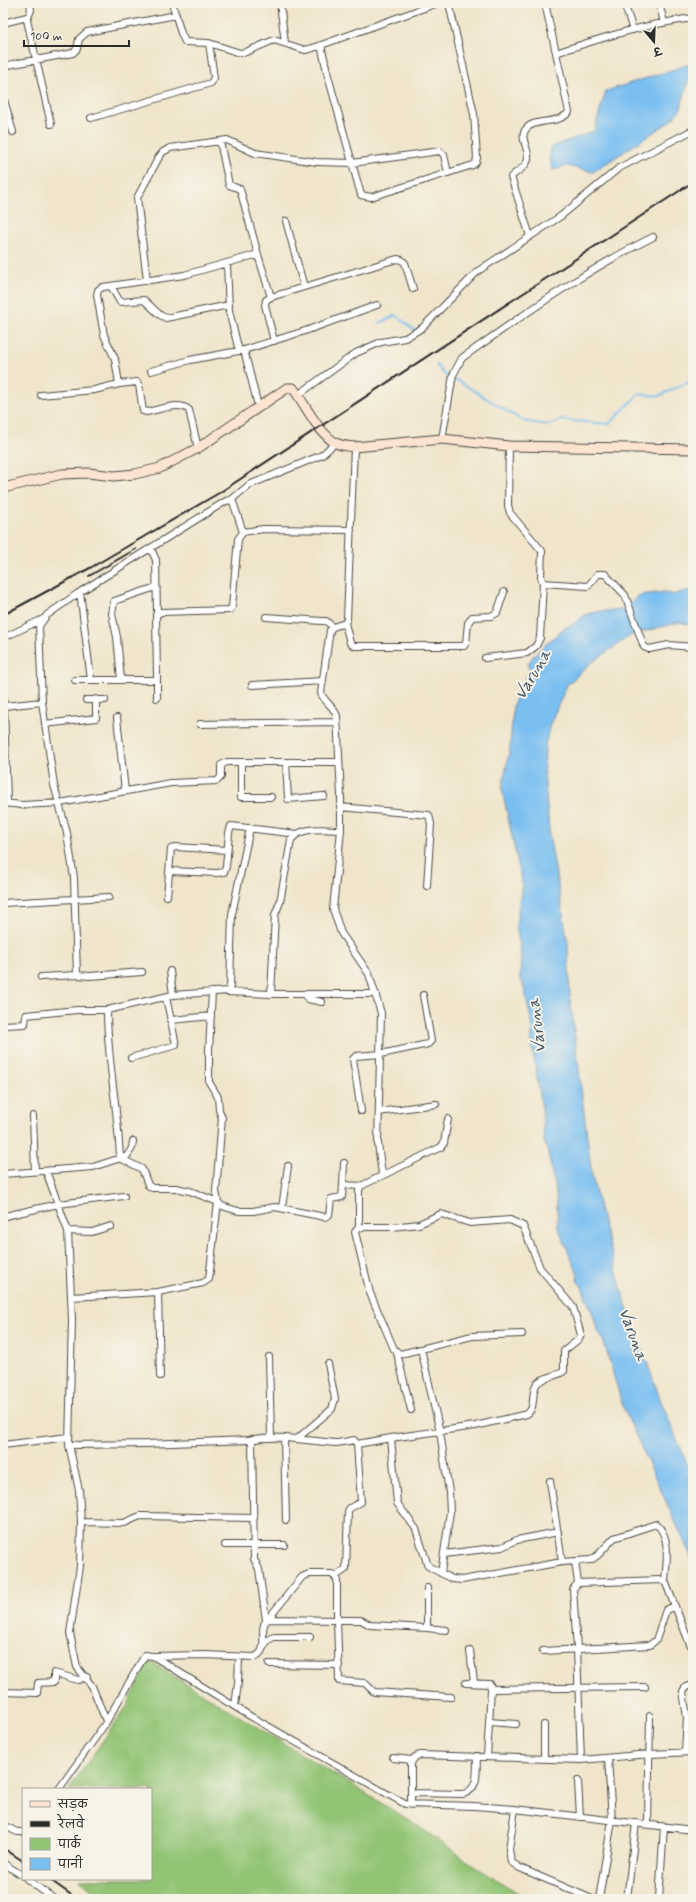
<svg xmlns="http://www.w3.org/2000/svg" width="696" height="1902" font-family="Mynerve,'Playpen Sans Deva',sans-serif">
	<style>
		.green { fill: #92c475; stroke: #5e7850 }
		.water { fill: #7abff1; stroke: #52758e }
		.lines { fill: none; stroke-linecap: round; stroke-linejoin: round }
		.stream { stroke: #7abff1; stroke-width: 2 }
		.street-casing { stroke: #494743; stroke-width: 8 }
		.secondary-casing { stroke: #494743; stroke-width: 11 }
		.street { stroke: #fff; stroke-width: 6 }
		.secondary { stroke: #fde4d0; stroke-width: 9 }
		.rail { stroke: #2b2b2b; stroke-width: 2 }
		.labels { text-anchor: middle; stroke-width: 4; stroke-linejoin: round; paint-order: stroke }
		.water-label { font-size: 17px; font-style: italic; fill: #435766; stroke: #f7f3e8 }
	</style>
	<rect width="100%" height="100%" fill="#f7f3e8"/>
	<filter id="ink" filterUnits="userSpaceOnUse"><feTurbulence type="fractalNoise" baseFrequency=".025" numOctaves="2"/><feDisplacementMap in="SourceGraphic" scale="8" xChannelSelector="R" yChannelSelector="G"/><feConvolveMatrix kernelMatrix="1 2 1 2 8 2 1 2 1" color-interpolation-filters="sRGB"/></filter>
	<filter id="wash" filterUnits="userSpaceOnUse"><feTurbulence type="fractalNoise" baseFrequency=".012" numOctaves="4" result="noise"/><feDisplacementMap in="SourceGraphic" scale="16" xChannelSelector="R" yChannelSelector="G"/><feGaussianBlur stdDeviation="0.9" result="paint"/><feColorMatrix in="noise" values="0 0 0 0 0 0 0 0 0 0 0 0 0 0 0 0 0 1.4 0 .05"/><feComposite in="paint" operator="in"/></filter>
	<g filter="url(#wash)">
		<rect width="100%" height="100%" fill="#f0e5cb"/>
		<path class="green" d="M 149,1661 L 414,1823 L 479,1869 L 528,1899 L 105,1899 L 79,1879 L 151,1879 L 151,1789 L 69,1789 L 128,1705 Z"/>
		<path class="water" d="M 693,63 L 693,79 L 688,81 L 681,108 L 671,121 L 593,172 L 567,166 L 553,170 L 549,157 L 551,147 L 594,131 L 606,91 Z
			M 693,589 L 693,626 L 680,622 L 631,635 L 591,663 L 567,685 L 550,724 L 545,746 L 544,773 L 550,840 L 568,943 L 570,998 L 592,1177 L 600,1210 L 625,1302 L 661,1401 L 693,1478 L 693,1561 L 623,1407 L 602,1336 L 597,1330 L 594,1317 L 582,1287 L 577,1280 L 578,1274 L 558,1227 L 556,1194 L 548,1153 L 544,1141 L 542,1109 L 531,1040 L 532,1023 L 523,984 L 520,977 L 521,953 L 516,925 L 522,884 L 502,789 L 510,748 L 513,706 L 519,690 L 530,670 L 528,664 L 533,656 L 564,628 L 572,625 L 585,615 L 593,612 L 623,609 L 640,595 L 664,592 L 672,595 Z"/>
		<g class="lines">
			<path class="stream" d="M 380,323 L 396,315 L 414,330
				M 436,365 L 445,375 L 460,382 L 523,421 L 548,425 L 562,420 L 609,424 L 639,394 L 659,396 L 693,380"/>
		</g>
	</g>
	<g filter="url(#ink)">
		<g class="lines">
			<defs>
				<path id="street" d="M 30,3 L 31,10 L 27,20 L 51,124
					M 172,3 L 181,33 L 185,42 L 209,43 L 240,53 L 246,52 L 274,40 L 305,50 L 313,48 L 438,3
					M 280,3 L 285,43
					M 624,3 L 633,30
					M 659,3 L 664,23
					M 3,23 L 27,17
					M 321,45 L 328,76 L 361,195 L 371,197 L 473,165 L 476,162 L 477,158 L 474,114 L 449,3
					M 556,53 C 601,38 646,24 693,18
					M 3,66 L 73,53 L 77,49 L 79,39 L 87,32 L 176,15
					M 3,96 L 13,132
					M 91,118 L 211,83 L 214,78 L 209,43
					M 220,141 L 229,185 L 240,189 L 259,258
					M 286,221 L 304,287
					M 530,236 L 511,177 C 516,171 524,169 527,162 C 532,152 518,138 526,129 C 534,118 559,125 569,112 L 545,3
					M 227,263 L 229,311 L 239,351
					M 147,280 L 137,198 L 159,157 L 163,152 L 170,148 L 227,140 L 255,153 L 317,162 L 352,163 L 440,151 L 444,155 L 448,173
					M 111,286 L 120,302 L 144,300 L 160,315 L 166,318 L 229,305
					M 274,341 L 265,305 L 266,300 L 271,297 L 397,259 L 402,260 L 405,263 L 413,289
					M 244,350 L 258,406
					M 151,371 L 190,360 L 244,350 L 305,331 L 377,305
					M 41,395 L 94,390 L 119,384
					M 298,395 L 356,353 L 381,342 L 405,338 L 422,328 L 478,271 L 561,216 L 619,168 L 693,130
					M 442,439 L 453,375 L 462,358 C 523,315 586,270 653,237
					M 509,446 L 508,505 L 510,513 L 542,551 L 541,577 L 543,583 L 588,586 L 598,574 L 605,574 L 625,595 L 644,647 L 649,649 L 669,645 L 693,647
					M 354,447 L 347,619 L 345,623 L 333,627 L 330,630 L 321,693 C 324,702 334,706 337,716 L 341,796 L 341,830 L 333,909 L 341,933 L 369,974 L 381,1013 L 378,1144 L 382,1174
					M 198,448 L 189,410 C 179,401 158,410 147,412 L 143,411 L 139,385 L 137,382 L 119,384 L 115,359 L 104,335 L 97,295 L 98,290 L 103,287 L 184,275 L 255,255 L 259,258 L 271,297
					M 231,500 L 249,485 L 322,455 L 335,443
					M 151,549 L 156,560 L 157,614
					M 80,592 L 91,680
					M 266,617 L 322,621 L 326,621 L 333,627
					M 345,623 L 350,643 L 354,646 L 464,646 L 466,643 L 468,623 L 472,617 L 491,616 L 497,613 L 504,592
					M 3,638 L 43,619
					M 485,658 L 527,653 L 536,646 L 540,638 L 543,583
					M 75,680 L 155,680 L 157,677 L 156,615 L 161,612 L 230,610 L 232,607 L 238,539 L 243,532 L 263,529 L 351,530
					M 121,680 L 117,637 L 112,614 L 114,601 L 156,587
					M 252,685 L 323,681
					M 3,689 L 3,706
					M 157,698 L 157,677
					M 86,700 L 105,700
					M 117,718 L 125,791
					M 45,724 L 96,718 L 96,699
					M 200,724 L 337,722
					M 241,762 L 241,797 L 271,797
					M 286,762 L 288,799 L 324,796
					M 7,802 L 4,706 L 42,702
					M 3,803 L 22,805 L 60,803 L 171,783 L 217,781 L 221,777 L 221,765 L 227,762 L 339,762
					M 340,807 L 429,815 L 431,824 L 427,886
					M 170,871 L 217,873 L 224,872 L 226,867 L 229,833 L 231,826 L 297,834
					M 167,896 L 171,849 L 175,847 L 227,850
					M 3,903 L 109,897
					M 3,957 L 4,977
					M 170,971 L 173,995
					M 142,972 L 90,976 L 77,975 L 74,878 L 67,833 L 54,785 L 42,702 L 39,626 L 47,615 L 80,592 L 226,501 L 231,500 L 233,502 L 243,532
					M 41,977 L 77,975
					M 212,992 L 209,1051 L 209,1082 L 218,1097 L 219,1110 L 222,1118 L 216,1191 L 218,1202 L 222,1206 L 238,1211 L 253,1211 L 275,1207 L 325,1217 L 329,1215 L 331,1199 L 342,1197 L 343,1185
					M 227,992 L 271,994 L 376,994
					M 271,994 L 275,915 L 280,902 L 291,840 C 302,825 325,830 341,830
					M 305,994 L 308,999 L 322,1002
					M 107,1010 C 107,1059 118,1109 120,1158 L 142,1169 L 148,1185 L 152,1188 L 176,1188 L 190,1191 L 218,1202 L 209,1279 L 203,1283 L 158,1292
					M 172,1020 L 211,1016
					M 3,1025 L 25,1024 L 26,1015 L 77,1010 L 107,1010 L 173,995 L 228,991 L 230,988 L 232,914 L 250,828
					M 131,1058 L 176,1045 L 166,997
					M 361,1111 L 353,1059 L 356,1056 L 381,1054 L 428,1044 L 431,1041 L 423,995
					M 379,1112 L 436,1104
					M 33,1116 L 35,1172
					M 344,1163 L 343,1185 L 361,1186
					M 46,1171 L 68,1231 L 92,1232 L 111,1226
					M 3,1174 L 93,1167 L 127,1156 L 132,1148 L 133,1141
					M 282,1208 L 288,1166
					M 5,1216 L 58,1204 L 124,1196
					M 359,1227 L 359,1190 L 361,1186 L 441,1147 L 444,1143 L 448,1119
					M 68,1231 L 72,1319 L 69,1445 L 79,1490 L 81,1522 L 80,1566 L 70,1633 L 77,1667 L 92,1686 L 106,1721
					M 71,1297 L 158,1292 L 160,1376
					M 421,1349 L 400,1354 L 394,1349 L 370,1293 L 355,1232 L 359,1227 L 392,1227 L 419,1224 L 441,1214 L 470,1223 L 510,1220 L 523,1226 L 540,1268 L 573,1307 L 581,1335 L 579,1339 L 564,1351 L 564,1371 C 557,1377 540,1377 536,1385 C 531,1394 536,1408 527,1414 L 475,1426 L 391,1438 L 397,1503 L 416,1529 L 428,1566 L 452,1579 L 462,1580 L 562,1562 L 591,1560 L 598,1555 L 614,1538 L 656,1524 C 672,1537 666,1564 665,1581
					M 397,1353 L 411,1410
					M 269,1357 L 271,1437
					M 284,1438 L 286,1520
					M 298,1438 L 332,1409 L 335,1399 L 328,1364
					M 252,1439 L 254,1559 L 259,1569 L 266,1620
					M 3,1445 L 68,1437
					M 69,1445 L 146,1444 L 248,1440 C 278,1434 306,1441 335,1443 C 341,1443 348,1441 354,1440 L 357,1444
					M 550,1481 L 562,1562
					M 81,1522 L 124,1523 L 140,1516 L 254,1518
					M 225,1545 L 284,1545
					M 444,1554 L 502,1547 L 517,1540 L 558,1532
					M 575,1561 L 578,1583
					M 441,1573 L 450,1512 L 449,1492 L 440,1432 L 421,1349 L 472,1336 L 522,1334
					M 336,1576 L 346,1569 L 348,1511 L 350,1508 L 361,1502 L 357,1444 L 391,1438
					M 427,1588 L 427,1628 L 446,1630
					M 268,1619 L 302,1577 L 309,1574 L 332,1574 L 337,1579 L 337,1620 L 361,1620 L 370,1625 L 427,1628
					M 263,1648 L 268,1640 L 274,1637 L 310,1637
					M 470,1651 L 474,1682
					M 543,1651 L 650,1645 L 656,1640 L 666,1610 L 675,1606
					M 153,1656 L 204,1655 L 254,1657 C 272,1651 256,1628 268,1619 L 337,1620 L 339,1681 L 365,1683 L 374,1692 L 451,1697
					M 269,1664 L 339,1665
					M 466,1683 L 490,1684 L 491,1689 L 487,1757
					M 491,1689 L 645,1687
					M 3,1692 L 37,1693 L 38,1683 L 54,1682 L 54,1673 L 78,1680 L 87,1677
					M 235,1706 L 238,1683 L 239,1657
					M 490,1722 L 516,1724
					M 685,1752 L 687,1718 L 683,1691 L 686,1687 L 693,1684
					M 393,1758 L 412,1760
					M 544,1759 L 544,1725
					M 581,1760 L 577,1649 L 573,1589 L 578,1583 L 661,1580 L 665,1581 L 693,1652
					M 578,1781 L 580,1817
					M 59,1789 L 105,1724 L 145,1655 L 153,1656 L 250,1716 L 405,1804 L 474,1806 L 515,1809 L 693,1830
					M 411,1793 L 463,1794 C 480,1789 476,1771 477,1756
					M 411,1805 L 411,1763 L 415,1757 L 420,1755 L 581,1760 L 650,1754 L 693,1752
					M 515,1809 L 509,1849 L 511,1862 L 520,1868 L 592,1899
					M 648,1824 L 650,1716
					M 3,1825 L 17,1832 L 23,1832
					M 3,1863 L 23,1876
					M 27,1879 L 54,1899
					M 599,1899 L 612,1820 L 608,1758
					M 627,1899 L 636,1823
					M 659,1899 L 664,1827"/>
				<path id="secondary" d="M 3,488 L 62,474 L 88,473 L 114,476 L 135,474 L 160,468 L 198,448 L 287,388 L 293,388 C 305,404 318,433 336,443 C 341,446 348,446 354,447 L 442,439 L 509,446 L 693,449"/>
			</defs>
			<use href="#street" class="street-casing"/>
			<use href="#secondary" class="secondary-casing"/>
			<use href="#street" class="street"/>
			<use href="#secondary" class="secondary"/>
			<path class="rail" d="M 89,576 L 136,549
				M 3,615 L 90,568 L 219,493 L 693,182
				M 3,1848 L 23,1861
				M 49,1879 L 77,1899"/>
		</g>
	</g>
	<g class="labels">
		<g class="water-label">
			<text transform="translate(532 674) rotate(-59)" y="6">Varuna</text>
			<text transform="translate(536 1026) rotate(-97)" y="6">Varuna</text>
			<text transform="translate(634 1334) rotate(70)" y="6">Varuna</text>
		</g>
	</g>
	<rect width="696" height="1902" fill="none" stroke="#f7f3e8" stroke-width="16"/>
	<rect x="22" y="1788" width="130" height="92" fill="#f7f3e8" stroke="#a5a39c"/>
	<rect x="30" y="1801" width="20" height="6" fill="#fde4d0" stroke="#a5a39c"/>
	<text x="58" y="1808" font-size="12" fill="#2b2b2b">सड़क</text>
	<rect x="30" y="1821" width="20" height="6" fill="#2b2b2b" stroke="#a5a39c"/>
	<text x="58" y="1828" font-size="12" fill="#2b2b2b">रेलवे</text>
	<rect x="30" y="1838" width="20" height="12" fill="#92c475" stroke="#a5a39c"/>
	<text x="58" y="1848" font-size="12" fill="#2b2b2b">पार्क</text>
	<rect x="30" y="1858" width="20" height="12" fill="#7abff1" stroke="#a5a39c"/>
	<text x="58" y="1868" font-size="12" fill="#2b2b2b">पानी</text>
	<g transform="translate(654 42) rotate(161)" stroke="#f7f3e8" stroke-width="3" paint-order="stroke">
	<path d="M0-3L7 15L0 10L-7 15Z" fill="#2b2b2b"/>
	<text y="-6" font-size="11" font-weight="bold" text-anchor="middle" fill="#2b2b2b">उ</text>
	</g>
	<path d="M24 40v6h105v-6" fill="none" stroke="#2b2b2b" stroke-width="2"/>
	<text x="30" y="40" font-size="12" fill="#2b2b2b" stroke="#f7f3e8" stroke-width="3" paint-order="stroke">100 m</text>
</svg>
